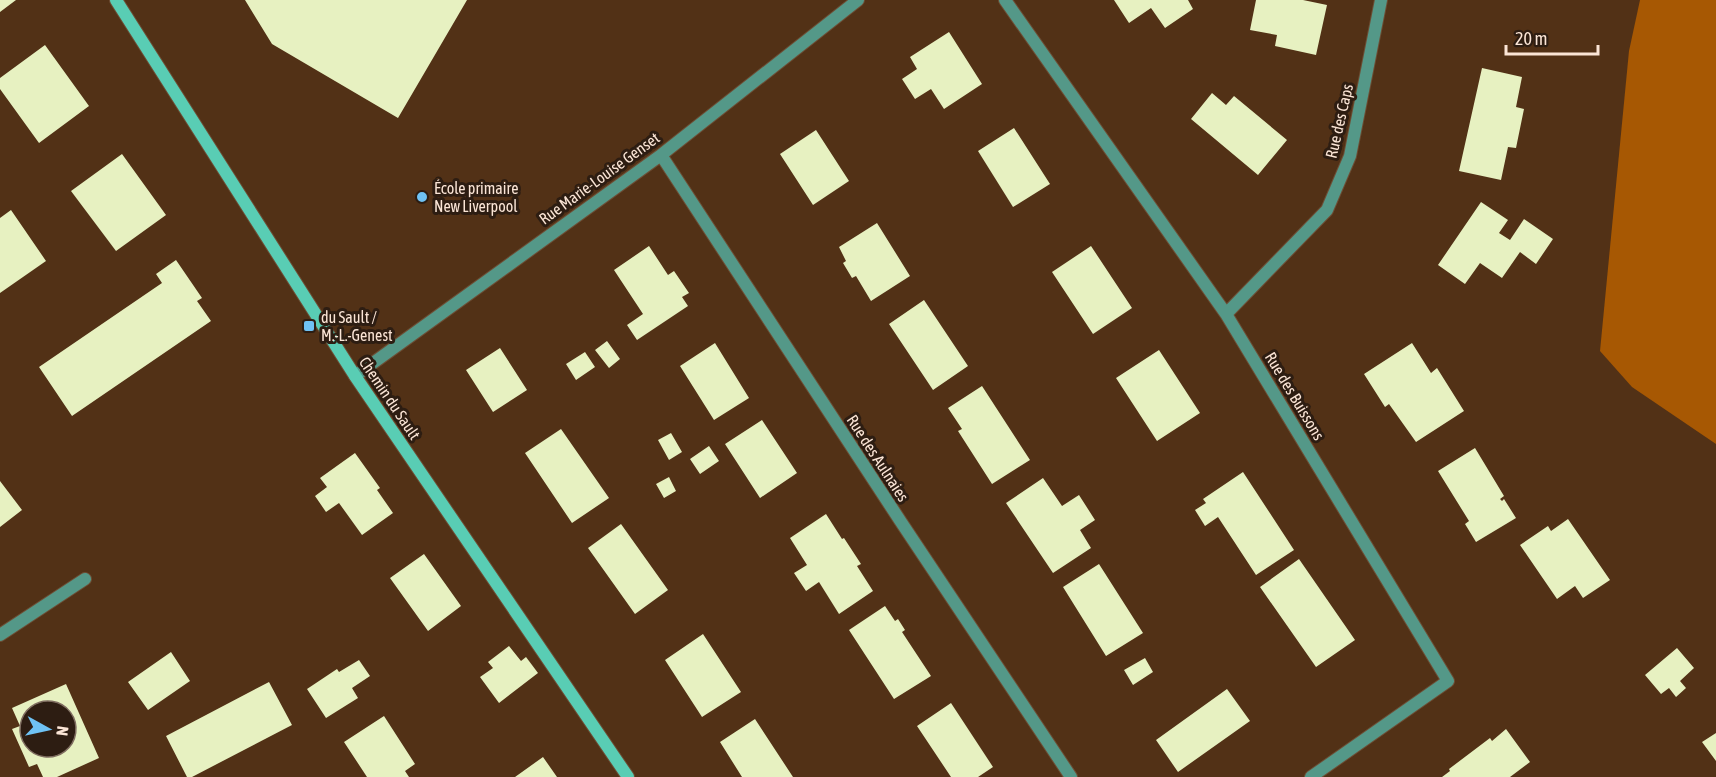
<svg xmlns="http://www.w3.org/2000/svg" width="1716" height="777" font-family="'Asap Condensed',sans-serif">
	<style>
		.forest { fill: #a75803 }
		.building { fill: #e7f1c1; fill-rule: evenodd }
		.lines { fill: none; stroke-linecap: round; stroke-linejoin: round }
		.lane-casing { stroke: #6d4e35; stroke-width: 14 }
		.street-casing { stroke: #6d4e35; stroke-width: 14 }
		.secondary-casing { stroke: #6d4e35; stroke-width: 14 }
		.lane { stroke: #549888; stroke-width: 12 }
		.street { stroke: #549888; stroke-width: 12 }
		.secondary { stroke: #59cdb4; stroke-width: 12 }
		.poi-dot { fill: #6fc2f4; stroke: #2d1d12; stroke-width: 2 }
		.labels { text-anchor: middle; stroke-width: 6; stroke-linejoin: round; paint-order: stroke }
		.street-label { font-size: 16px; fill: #fbe5d6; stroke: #2d1d12 }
		.poi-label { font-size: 16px; fill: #fbe5d6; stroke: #2d1d12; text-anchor: start }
	</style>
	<rect width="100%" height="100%" fill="#523116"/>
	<path class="forest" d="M 1640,0 L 1716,0 L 1716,444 L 1632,387 L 1600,351 L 1629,51 Z"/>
	<path class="building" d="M 0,0 L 16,0 L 0,12 Z
		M 245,0 L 467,0 L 398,118 L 272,44 Z
		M 1114,0 L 1188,0 L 1193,9 L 1165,28 L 1151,8 L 1129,23 Z
		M 1256,0 L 1303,0 L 1327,5 L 1316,55 L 1275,46 L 1277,35 L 1250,30 Z
		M 949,32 L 982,84 L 944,109 L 931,89 L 915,99 L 902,79 L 917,69 L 910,57 Z
		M 45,45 L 89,106 L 39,143 L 0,89 L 0,78 Z
		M 1482,68 L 1522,77 L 1516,107 L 1524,109 L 1516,148 L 1508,147 L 1501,180 L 1459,171 Z
		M 1212,93 L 1226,105 L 1234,96 L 1287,140 L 1258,175 L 1191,119 Z
		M 1014,128 L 1050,184 L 1013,207 L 978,151 Z
		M 816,130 L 849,181 L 813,205 L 780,154 Z
		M 122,154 L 166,215 L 116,251 L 71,191 Z
		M 1481,202 L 1508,220 L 1499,233 L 1510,240 L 1524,219 L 1553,239 L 1536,264 L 1520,252 L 1502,278 L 1480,263 L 1465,284 L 1438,265 Z
		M 11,210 L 46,261 L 0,293 L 0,218 Z
		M 877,223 L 910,276 L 871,301 L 856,276 L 852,278 L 843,263 L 846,261 L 839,247 Z
		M 649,246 L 668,275 L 674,271 L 689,293 L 682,297 L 688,306 L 637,340 L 627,325 L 643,314 L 614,270 Z
		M 1091,246 L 1132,308 L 1093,334 L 1052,272 Z
		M 176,260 L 202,298 L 197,301 L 211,321 L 72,416 L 39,367 L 162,283 L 156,274 Z
		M 924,300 L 968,366 L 933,390 L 889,324 Z
		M 607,341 L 620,359 L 609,368 L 595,350 Z
		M 715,343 L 749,398 L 714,420 L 680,366 Z
		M 1412,343 L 1431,373 L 1437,368 L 1464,411 L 1416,442 L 1389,404 L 1385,407 L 1364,374 Z
		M 500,348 L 527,390 L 493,412 L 466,370 Z
		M 1159,350 L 1200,413 L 1157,441 L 1116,378 Z
		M 585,352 L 595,367 L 576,380 L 566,364 Z
		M 982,386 L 1030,460 L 992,484 L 958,431 L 962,429 L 948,408 Z
		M 762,420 L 797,473 L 760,498 L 725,444 Z
		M 561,429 L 609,498 L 572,523 L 525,453 Z
		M 671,433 L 682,452 L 669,460 L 658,440 Z
		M 709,446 L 719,461 L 700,474 L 690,459 Z
		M 1475,448 L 1504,496 L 1500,499 L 1502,501 L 1504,499 L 1516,518 L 1476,542 L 1465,524 L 1469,521 L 1438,471 Z
		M 355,453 L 380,488 L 377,490 L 393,513 L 362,535 L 339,503 L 326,512 L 315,496 L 327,487 L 320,478 Z
		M 1243,472 L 1294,550 L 1256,575 L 1218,517 L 1205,526 L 1195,510 L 1206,503 L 1203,499 Z
		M 669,477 L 676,491 L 664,498 L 656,484 Z
		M 1043,478 L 1062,506 L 1079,495 L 1095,520 L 1080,530 L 1091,548 L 1053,573 L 1006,503 Z
		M 0,481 L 22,510 L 0,527 Z
		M 826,514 L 842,539 L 844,538 L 861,564 L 857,566 L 873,591 L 839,614 L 819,582 L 806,591 L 794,573 L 807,565 L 790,538 Z
		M 1568,519 L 1610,580 L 1583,598 L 1575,586 L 1557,599 L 1520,545 L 1548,526 L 1551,531 Z
		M 621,524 L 668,590 L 635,614 L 588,548 Z
		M 424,554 L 461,606 L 428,631 L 390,578 Z
		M 1299,559 L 1355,640 L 1316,667 L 1260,587 Z
		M 1099,564 L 1143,633 L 1106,656 L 1063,587 Z
		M 885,606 L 895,621 L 898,619 L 905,630 L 902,632 L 931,676 L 894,699 L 849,630 Z
		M 703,634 L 741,692 L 702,717 L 665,660 Z
		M 509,646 L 521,661 L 526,657 L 538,673 L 499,703 L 480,677 L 493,668 L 488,662 Z
		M 1677,648 L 1694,668 L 1680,681 L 1686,688 L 1676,697 L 1669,688 L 1661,694 L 1645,675 Z
		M 171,652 L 190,681 L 148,710 L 128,682 Z
		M 1145,658 L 1153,672 L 1133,685 L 1124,670 Z
		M 359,660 L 370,676 L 352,688 L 358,698 L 326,718 L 307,689 L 337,669 L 339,672 Z
		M 269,682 L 292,725 L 192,777 L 187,777 L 166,736 Z
		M 66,684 L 99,758 L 57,777 L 43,777 L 37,764 L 29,767 L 12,729 L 20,726 L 12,708 ZM 30,711 L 66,711 L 66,747 L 30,747 Z
		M 1227,689 L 1250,721 L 1178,772 L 1156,740 Z
		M 951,703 L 993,767 L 978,777 L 951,777 L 917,726 Z
		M 384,716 L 415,764 L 405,771 L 409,777 L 367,777 L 344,742 Z
		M 755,719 L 793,777 L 742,777 L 720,742 Z
		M 1506,729 L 1530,762 L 1510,777 L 1442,777 L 1450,771 L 1449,769 L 1490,738 L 1492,741 Z
		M 1716,733 L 1716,761 L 1702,742 Z
		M 543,757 L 557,777 L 515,777 Z"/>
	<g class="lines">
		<defs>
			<path id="lane" d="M 0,635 L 85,579"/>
			<path id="street" d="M 1005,0 L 1226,314 L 1448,681 L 1311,777
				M 661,155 L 901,522 L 1071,777
				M 1226,314 L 1327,210 L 1350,156 L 1381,0
				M 355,376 L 661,155 L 858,0"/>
			<path id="secondary" d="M 116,0 L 355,376 L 628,777"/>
		</defs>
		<use href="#lane" class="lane-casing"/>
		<use href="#street" class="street-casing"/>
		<use href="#secondary" class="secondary-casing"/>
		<use href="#lane" class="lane"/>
		<use href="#street" class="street"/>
		<use href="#secondary" class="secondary"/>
	</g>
	<g class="poi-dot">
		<circle cx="422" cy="197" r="6"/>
		<rect x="303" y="320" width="12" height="12" rx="3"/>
	</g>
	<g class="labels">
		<g class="street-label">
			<text transform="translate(1339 121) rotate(-77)" y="6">Rue des Caps</text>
			<text transform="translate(599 178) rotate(-36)" y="6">Rue Marie-Louise Genset</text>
			<text transform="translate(1295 396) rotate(59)" y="6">Rue des Buissons</text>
			<text transform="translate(390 398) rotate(56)" y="6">Chemin du Sault</text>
			<text transform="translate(878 458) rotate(57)" y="6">Rue des Aulnaies</text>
		</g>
		<g class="poi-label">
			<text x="434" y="194">École primaire<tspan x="434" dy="18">New Liverpool</tspan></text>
			<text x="321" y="323">du Sault /<tspan x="321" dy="18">M.-L.-Genest</tspan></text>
		</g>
	</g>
	<g transform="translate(48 729) rotate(98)"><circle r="28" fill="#2d1d12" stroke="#7f6d60" stroke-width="1.5"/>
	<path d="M0-4.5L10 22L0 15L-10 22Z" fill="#6fc2f4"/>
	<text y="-9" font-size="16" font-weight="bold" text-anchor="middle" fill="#fbe5d6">N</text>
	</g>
	<path d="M1506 45v9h92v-9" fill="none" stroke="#fbe5d6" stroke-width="3"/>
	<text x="1515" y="45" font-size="18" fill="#fbe5d6" stroke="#2d1d12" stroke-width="4.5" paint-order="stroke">20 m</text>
</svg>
